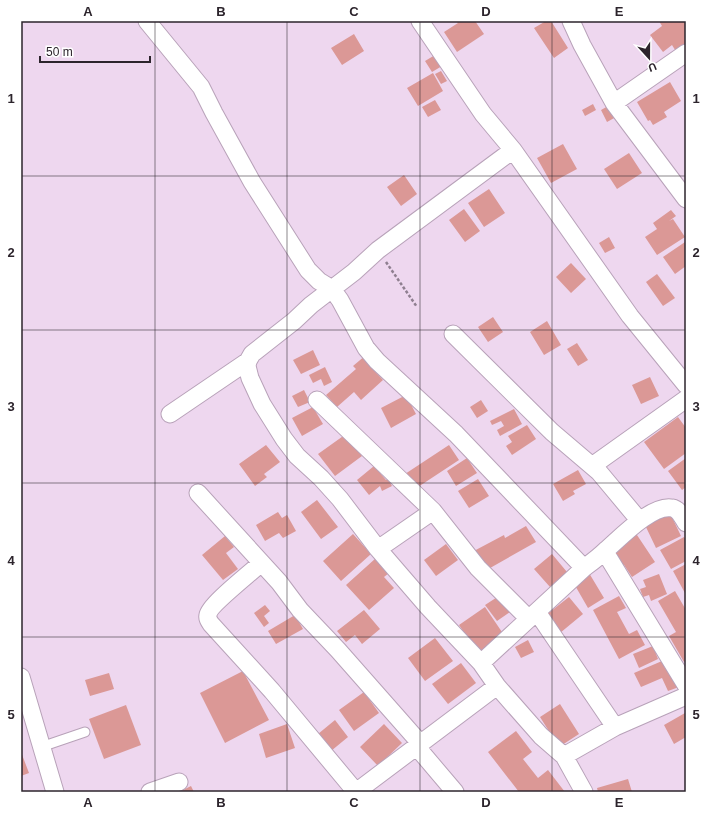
<svg xmlns="http://www.w3.org/2000/svg" width="707" height="813" font-family="Arial,sans-serif">
	<style>
		.building { fill: #db9896 }
		.lines { fill: none; stroke-linecap: round; stroke-linejoin: round }
		.service-casing { stroke: #b8a2b9; stroke-width: 11 }
		.minor-casing { stroke: #b8a2b9; stroke-width: 19 }
		.path { stroke: #8f7f90; stroke-width: 2.5; stroke-dasharray: 3 2; stroke-linecap: butt }
		.service { stroke: #fff; stroke-width: 9 }
		.minor { stroke: #fff; stroke-width: 17 }
		.grid { fill: none; stroke: #2c242c; stroke-width: 1; stroke-opacity: 0.55 }
		.neatline { fill: none; stroke: #2c242c; stroke-width: 1.5 }
		.grid-label { font-size: 13px; text-anchor: middle; font-weight: bold; fill: #2c242c }
	</style>
	<rect width="100%" height="100%" fill="#eed7ef"/>
	<path class="building" d="M 456,21 L 475,21 L 484,34 L 457,52 L 444,32 L 458,23 Z
		M 546,21 L 551,21 L 568,48 L 554,58 L 534,28 Z
		M 659,21 L 683,21 L 686,25 L 686,46 L 677,53 L 672,45 L 663,52 L 650,35 L 662,26 Z
		M 354,34 L 364,51 L 342,65 L 331,48 Z
		M 435,55 L 442,66 L 432,72 L 425,61 Z
		M 441,71 L 447,81 L 441,84 L 435,74 Z
		M 433,73 L 443,91 L 418,106 L 407,88 Z
		M 670,82 L 681,101 L 664,112 L 667,117 L 653,125 L 650,120 L 648,121 L 637,102 Z
		M 435,100 L 441,110 L 428,117 L 422,107 Z
		M 593,104 L 596,110 L 585,116 L 582,110 Z
		M 610,105 L 616,117 L 607,122 L 601,110 Z
		M 563,144 L 577,169 L 551,183 L 537,158 Z
		M 629,153 L 642,173 L 617,189 L 604,169 Z
		M 404,175 L 417,194 L 401,206 L 387,187 Z
		M 489,189 L 505,213 L 484,227 L 468,203 Z
		M 464,209 L 480,231 L 465,242 L 449,220 Z
		M 671,210 L 676,216 L 669,221 L 673,219 L 685,237 L 657,255 L 645,237 L 657,229 L 653,223 Z
		M 609,237 L 615,248 L 605,253 L 599,243 Z
		M 685,242 L 686,243 L 686,266 L 675,274 L 663,257 Z
		M 571,263 L 586,279 L 571,293 L 556,277 Z
		M 657,274 L 675,298 L 663,306 L 646,282 Z
		M 493,317 L 503,332 L 488,342 L 478,327 Z
		M 547,321 L 561,345 L 544,355 L 530,332 Z
		M 577,343 L 588,360 L 578,366 L 567,349 Z
		M 313,350 L 320,365 L 301,374 L 293,360 Z
		M 366,355 L 371,367 L 383,380 L 361,400 L 354,392 L 337,407 L 326,395 L 356,369 L 353,366 Z
		M 325,367 L 332,382 L 324,386 L 321,379 L 313,383 L 309,375 Z
		M 650,377 L 659,396 L 641,404 L 632,385 Z
		M 304,390 L 310,402 L 298,407 L 292,396 Z
		M 406,395 L 416,414 L 391,428 L 381,408 Z
		M 481,400 L 488,411 L 477,418 L 470,407 Z
		M 313,407 L 323,424 L 302,436 L 292,418 Z
		M 514,409 L 522,424 L 500,436 L 497,430 L 504,426 L 501,421 L 492,425 L 490,421 Z
		M 678,417 L 686,428 L 686,453 L 664,469 L 644,442 Z
		M 527,425 L 536,439 L 512,455 L 506,446 L 512,442 L 508,436 Z
		M 346,434 L 362,456 L 335,476 L 318,454 Z
		M 266,445 L 280,462 L 264,474 L 267,477 L 255,486 L 239,464 Z
		M 449,445 L 459,460 L 415,489 L 405,474 Z
		M 467,458 L 477,473 L 456,486 L 447,471 Z
		M 686,458 L 686,487 L 682,490 L 668,471 Z
		M 374,466 L 386,480 L 388,479 L 392,486 L 382,491 L 380,486 L 369,495 L 357,480 Z
		M 578,470 L 586,484 L 573,491 L 575,494 L 563,501 L 553,484 Z
		M 478,479 L 489,496 L 469,508 L 458,491 Z
		M 317,500 L 338,527 L 321,539 L 301,512 Z
		M 278,512 L 282,518 L 287,515 L 296,531 L 283,538 L 279,533 L 265,541 L 256,525 Z
		M 670,513 L 681,536 L 656,548 L 645,525 Z
		M 526,526 L 536,542 L 483,572 L 472,552 L 504,535 L 505,538 Z
		M 635,532 L 655,562 L 632,577 L 624,565 L 619,568 L 607,551 Z
		M 353,534 L 371,554 L 341,581 L 323,561 Z
		M 225,536 L 234,547 L 226,553 L 238,569 L 223,580 L 202,555 Z
		M 684,537 L 686,540 L 686,561 L 671,569 L 660,550 Z
		M 446,544 L 458,560 L 436,576 L 424,560 Z
		M 552,554 L 567,572 L 550,587 L 534,569 Z
		M 376,558 L 389,573 L 384,577 L 394,588 L 369,610 L 346,585 Z
		M 686,564 L 686,595 L 673,571 Z
		M 589,573 L 604,598 L 588,608 L 573,582 Z
		M 659,574 L 667,594 L 651,601 L 649,595 L 643,597 L 640,589 L 646,587 L 643,580 Z
		M 675,591 L 686,610 L 686,661 L 684,662 L 669,636 L 676,632 L 658,601 Z
		M 502,594 L 513,610 L 497,621 L 485,605 Z
		M 619,596 L 626,608 L 617,612 L 629,634 L 637,630 L 645,645 L 619,659 L 593,610 Z
		M 569,597 L 583,614 L 560,633 L 546,615 Z
		M 265,605 L 270,611 L 264,616 L 269,623 L 264,627 L 254,613 Z
		M 485,607 L 504,635 L 478,653 L 459,625 Z
		M 364,610 L 380,629 L 362,644 L 355,635 L 346,642 L 337,631 Z
		M 295,615 L 303,629 L 276,644 L 268,631 Z
		M 435,638 L 453,661 L 425,681 L 408,658 Z
		M 528,640 L 534,652 L 521,658 L 515,647 Z
		M 653,646 L 658,659 L 639,668 L 633,654 Z
		M 662,661 L 665,668 L 670,666 L 679,687 L 668,691 L 662,678 L 641,687 L 634,673 Z
		M 461,663 L 476,683 L 448,704 L 432,684 Z
		M 243,671 L 269,720 L 225,743 L 200,693 Z
		M 109,673 L 114,689 L 90,696 L 85,680 Z
		M 364,692 L 379,713 L 354,731 L 339,710 Z
		M 560,704 L 579,734 L 559,747 L 540,717 Z
		M 126,705 L 141,745 L 104,759 L 89,719 Z
		M 685,713 L 686,716 L 686,737 L 674,744 L 664,725 Z
		M 335,720 L 348,737 L 331,751 L 318,734 Z
		M 287,724 L 295,748 L 266,758 L 259,734 Z
		M 384,724 L 402,743 L 378,766 L 360,747 Z
		M 516,731 L 532,752 L 523,759 L 538,778 L 548,770 L 565,792 L 519,792 L 488,752 Z
		M 21,752 L 29,773 L 21,776 Z
		M 628,779 L 632,792 L 598,792 L 597,788 Z
		M 191,786 L 194,792 L 179,792 Z"/>
	<g class="lines">
		<defs>
			<path id="service" d="M 41,747 L 85,732"/>
			<path id="minor" d="M 147,21 L 201,87 L 214,113 L 252,182 L 308,270 L 319,281 L 332,289 L 340,300 L 366,348 L 377,361 L 456,434 L 584,568 L 481,663
				M 420,21 L 483,114 L 513,150 L 630,316 L 686,385
				M 571,21 L 582,45 L 614,103 L 686,199
				M 614,103 L 686,53
				M 513,150 L 378,250 L 354,272 L 311,305 L 294,321 L 252,354 L 248,361 L 247,366 L 250,378 L 262,404 L 284,439 L 297,456 L 321,478 L 340,499 L 378,549 L 428,607 L 481,663 L 497,686 L 541,736 L 564,756
				M 453,334 L 552,432 L 599,472 L 639,520
				M 317,400 L 433,511 L 478,568 L 529,619
				M 170,414 L 248,361
				M 592,466 L 686,399
				M 198,493 L 279,582 L 300,610 L 338,650 L 420,743
				M 378,549 L 433,511
				M 605,552 L 686,685
				M 261,563 C 252,572 209,605 208,615 C 207,618 209,621 211,624 L 272,691 L 356,792 L 497,686
				M 584,568 C 592,562 599,557 606,550 C 620,538 652,504 672,508 C 679,509 682,517 686,523
				M 537,612 L 615,727
				M 21,677 L 55,792
				M 416,746 L 455,792
				M 150,792 L 179,782
				M 584,792 L 564,756 L 615,727 L 686,696"/>
		</defs>
		<use href="#service" class="service-casing"/>
		<use href="#minor" class="minor-casing"/>
		<path class="path" d="M 386,262 L 417,307"/>
		<use href="#service" class="service"/>
		<use href="#minor" class="minor"/>
	</g>
	<path class="grid" d="M 155,21 L 155,792M 287,21 L 287,792M 420,21 L 420,792M 552,21 L 552,792M 21,176 L 686,176M 21,330 L 686,330M 21,483 L 686,483M 21,637 L 686,637"/>
	<rect width="707" height="813" fill="none" stroke="#ffffff" stroke-width="44"/>
	<g transform="translate(649 58) rotate(159)" stroke="#ffffff" stroke-width="3" paint-order="stroke">
	<path d="M0-3L7 15L0 10L-7 15Z" fill="#2c242c"/>
	<text y="-6" font-size="11" font-weight="bold" text-anchor="middle" fill="#2c242c">U</text>
	</g>
	<path d="M40 56v6h110v-6" fill="none" stroke="#2c242c" stroke-width="2"/>
	<text x="46" y="56" font-size="12" fill="#2c242c" stroke="#ffffff" stroke-width="3" paint-order="stroke">50 m</text>
	<rect x="22" y="22" width="663" height="769" class="neatline"/>
	<g class="grid-label">
		<text x="88" y="16">A</text>
		<text x="221" y="16">B</text>
		<text x="354" y="16">C</text>
		<text x="486" y="16">D</text>
		<text x="619" y="16">E</text>
		<text x="11" y="103">1</text>
		<text x="696" y="103">1</text>
		<text x="11" y="257">2</text>
		<text x="696" y="257">2</text>
		<text x="11" y="411">3</text>
		<text x="696" y="411">3</text>
		<text x="11" y="565">4</text>
		<text x="696" y="565">4</text>
		<text x="11" y="719">5</text>
		<text x="696" y="719">5</text>
		<text x="88" y="807">A</text>
		<text x="221" y="807">B</text>
		<text x="354" y="807">C</text>
		<text x="486" y="807">D</text>
		<text x="619" y="807">E</text>
	</g>
</svg>
